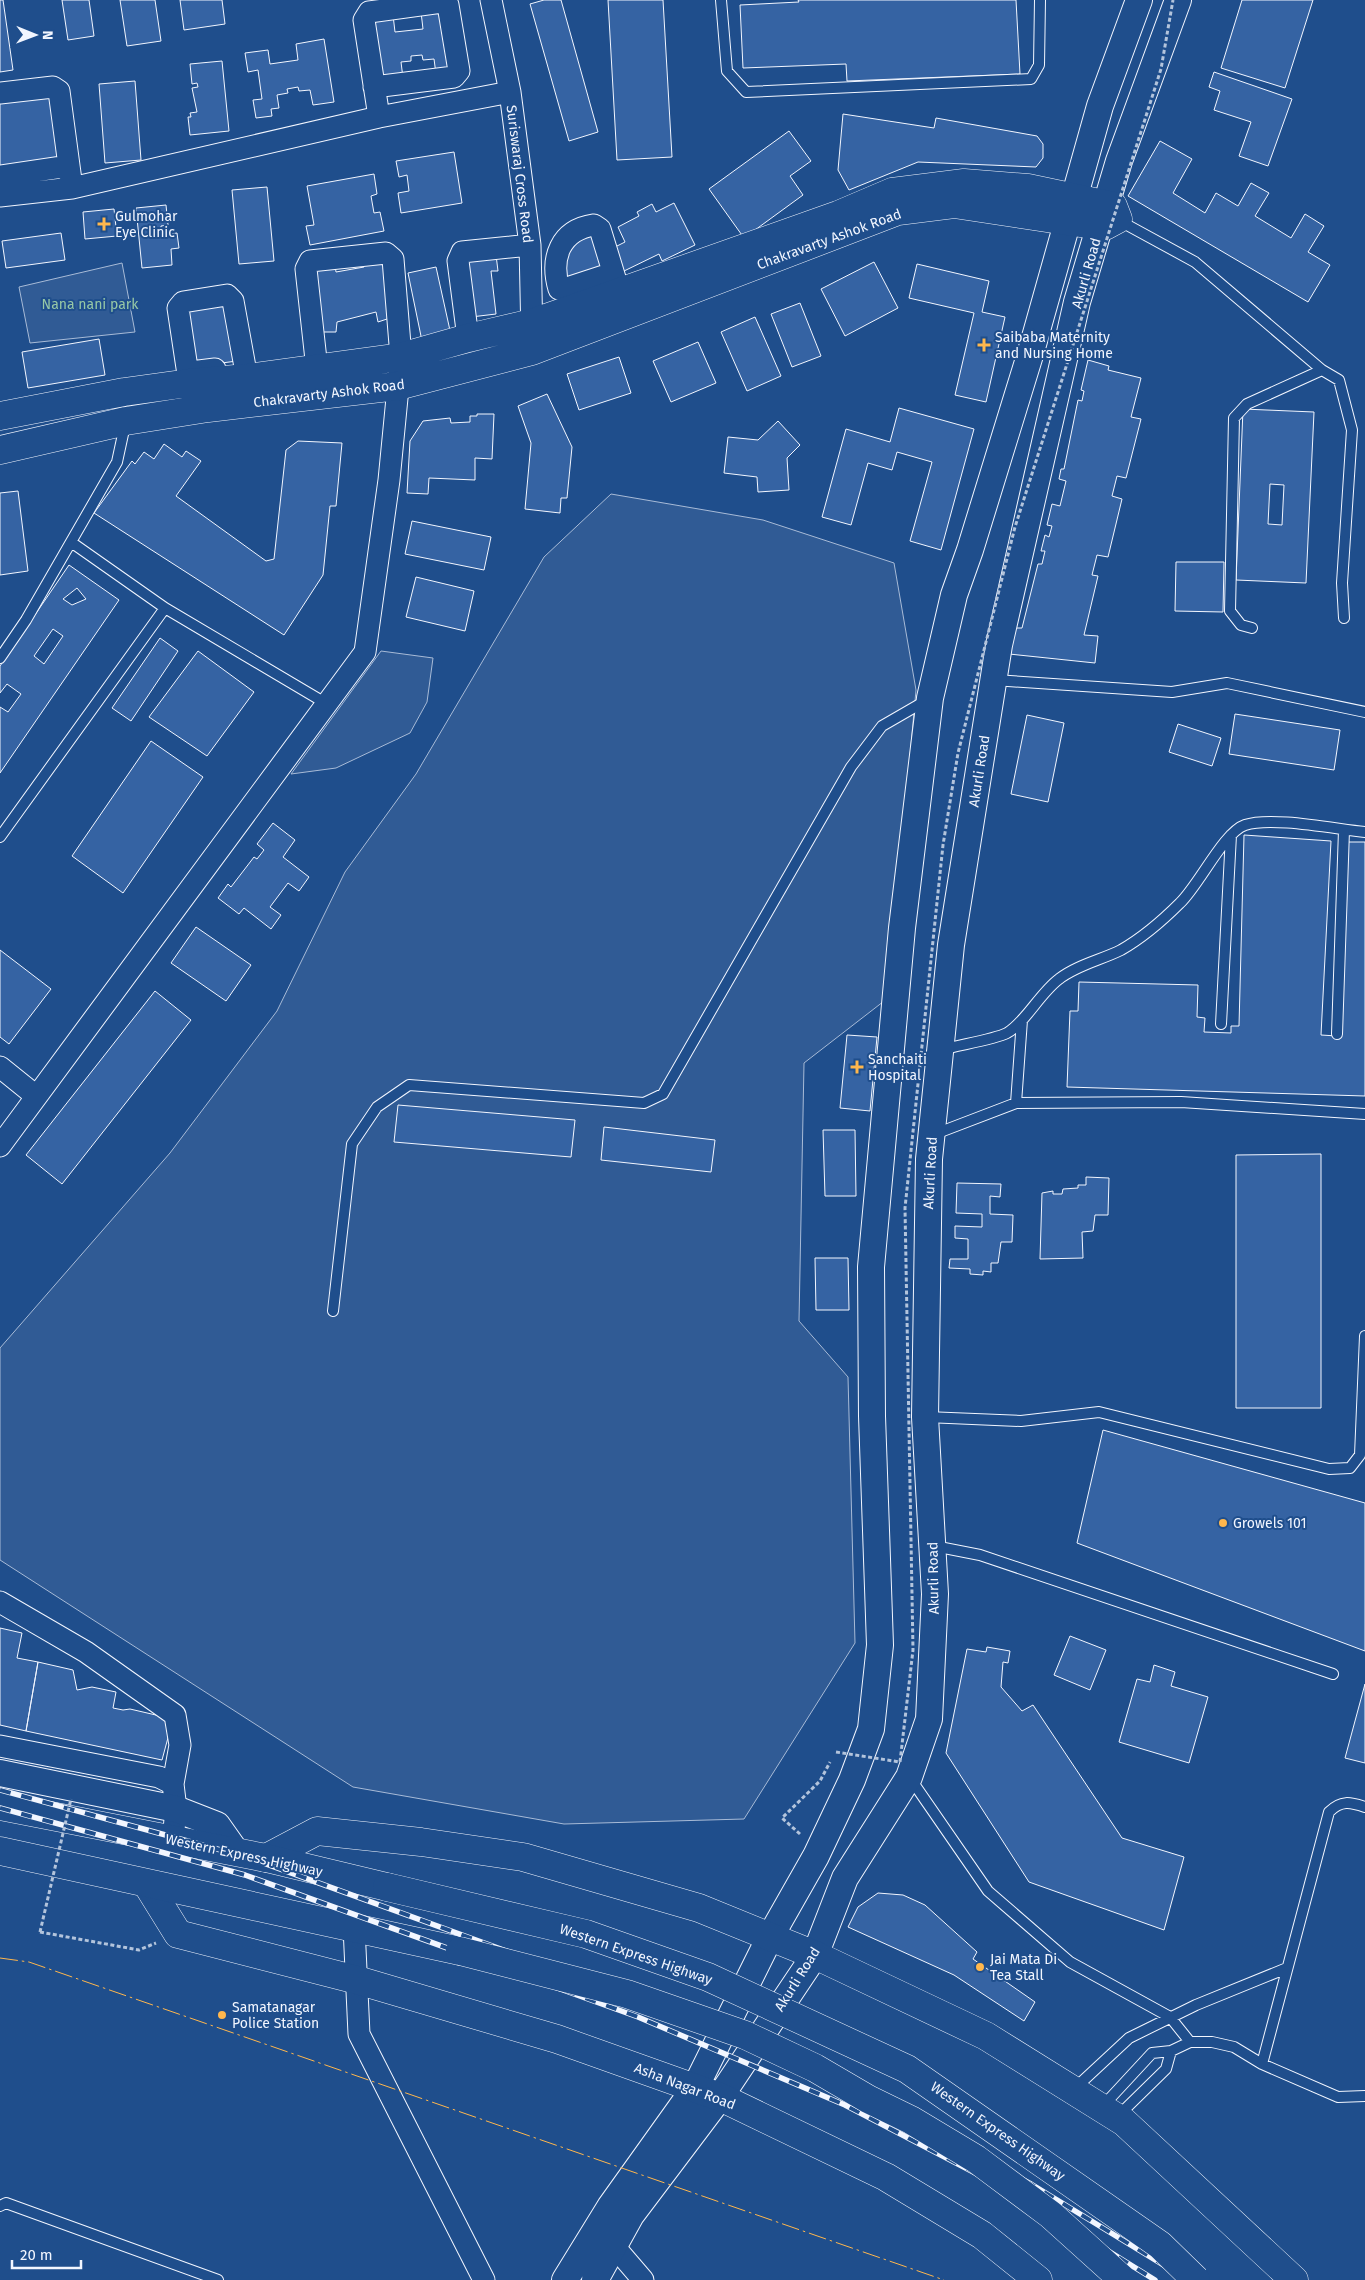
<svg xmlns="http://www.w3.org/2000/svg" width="1365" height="2280" font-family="'Fira Sans',sans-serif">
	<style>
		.built { fill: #305b95; stroke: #a8bbd7 }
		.building { fill: #3563a3; stroke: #f2f6ff; fill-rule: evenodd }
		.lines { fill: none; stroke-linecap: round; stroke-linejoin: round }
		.service-casing { stroke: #f2f6ff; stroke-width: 12 }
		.minor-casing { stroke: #f2f6ff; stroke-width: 23 }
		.tertiary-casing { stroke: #f2f6ff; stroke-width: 28 }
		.secondary-casing { stroke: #f2f6ff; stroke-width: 29 }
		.trunk-casing { stroke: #f2f6ff; stroke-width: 29 }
		.path { stroke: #b3c4dc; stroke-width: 3; stroke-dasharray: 4 2.5; stroke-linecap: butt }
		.service { stroke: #1f4e8c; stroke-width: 10 }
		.minor { stroke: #1f4e8c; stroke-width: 21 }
		.tertiary { stroke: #1f4e8c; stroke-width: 26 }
		.secondary { stroke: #1f4e8c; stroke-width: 28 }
		.trunk { stroke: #1f4e8c; stroke-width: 28 }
		.rail-casing { stroke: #f2f6ff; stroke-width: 5.5 }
		.rail { stroke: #1f4e8c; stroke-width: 4; stroke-dasharray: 11; stroke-linecap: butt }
		.trunk-bridge-casing { stroke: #f2f6ff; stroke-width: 29; stroke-linecap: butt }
		.path-bridge { stroke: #b3c4dc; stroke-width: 3; stroke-dasharray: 4 2.5; stroke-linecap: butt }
		.trunk-bridge { stroke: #1f4e8c; stroke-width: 28 }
		.power { stroke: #ffb74d; stroke-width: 1; stroke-dasharray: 18 4 2.5 4; stroke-linecap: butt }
		.poi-dot { fill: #ffb74d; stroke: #1f4e8c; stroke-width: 2 }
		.labels { text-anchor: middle; stroke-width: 4; stroke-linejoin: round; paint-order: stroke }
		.street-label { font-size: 14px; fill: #f2f6ff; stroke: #1f4e8c }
		.poi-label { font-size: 14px; fill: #f2f6ff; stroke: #1f4e8c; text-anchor: start }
		.park-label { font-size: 14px; fill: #97c8a6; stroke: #1f4e8c }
	</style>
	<rect width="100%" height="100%" fill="#1f4e8c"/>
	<path class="built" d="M 122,263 L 135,332 L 30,343 L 19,287 Z
		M 611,494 L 763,520 L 894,563 L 916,690 L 888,998 L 804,1063 L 799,1321 L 848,1377 L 855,1643 L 744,1819 L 564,1824 L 353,1787 L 0,1560 L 0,1348 L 170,1153 L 277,1011 L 345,872 L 416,774 L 544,557 Z
		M 381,651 L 433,658 L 427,702 L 410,733 L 336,768 L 291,774 Z"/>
	<path class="building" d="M 0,0 L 3,0 L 13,70 L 0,72 Z
		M 62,0 L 89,0 L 94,36 L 68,40 Z
		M 120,0 L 155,0 L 161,41 L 127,46 Z
		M 180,0 L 222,0 L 225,24 L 184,30 Z
		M 544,0 L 561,0 L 598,132 L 569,141 L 530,4 Z
		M 608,0 L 663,0 L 672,157 L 617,160 Z
		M 798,0 L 1016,0 L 1020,74 L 847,81 L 846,64 L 743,68 L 740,5 L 799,2 Z
		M 1242,0 L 1313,0 L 1285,88 L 1221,68 Z
		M 444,8 L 455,72 L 436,74 L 434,59 L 423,60 L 422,55 L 411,56 L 411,61 L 401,62 L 403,78 L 377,81 L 370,18 L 393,15 L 395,32 L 423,29 L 421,12 Z
		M 324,39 L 334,102 L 313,105 L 310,90 L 299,91 L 298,87 L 287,89 L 288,93 L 277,95 L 279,108 L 271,109 L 272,116 L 256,118 L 253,100 L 262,99 L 258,70 L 248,72 L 245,53 L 268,50 L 270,64 L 298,60 L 296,44 Z
		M 222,61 L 229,131 L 190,135 L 188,117 L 191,117 L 190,113 L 197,112 L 192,88 L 198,87 L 197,83 L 192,84 L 190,64 Z
		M 1214,72 L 1292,99 L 1268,166 L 1239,156 L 1251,122 L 1214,110 L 1220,91 L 1209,87 Z
		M 135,81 L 141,160 L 105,163 L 99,84 Z
		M 49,95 L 60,164 L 0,173 L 0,103 Z
		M 843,114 L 934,128 L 936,118 L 1037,136 L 1043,144 L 1043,158 L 1036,167 L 918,162 L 849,190 L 838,170 Z
		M 789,131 L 811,161 L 790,176 L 803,195 L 744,238 L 709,189 Z
		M 1160,141 L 1192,159 L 1173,193 L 1205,213 L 1216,193 L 1238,206 L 1251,183 L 1269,193 L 1255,216 L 1291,238 L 1305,214 L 1324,226 L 1308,252 L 1330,265 L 1308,302 L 1128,196 Z
		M 454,152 L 462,203 L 401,213 L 398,193 L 409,191 L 407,175 L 399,177 L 396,161 Z
		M 374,174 L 377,194 L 371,196 L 374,213 L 380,212 L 384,231 L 310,245 L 306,226 L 314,225 L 307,186 Z
		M 267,187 L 274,261 L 239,264 L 232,190 Z
		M 674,203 L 695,245 L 662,261 L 659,254 L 622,272 L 611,249 L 625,242 L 618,227 L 639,216 L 637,212 L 652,204 L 656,212 Z
		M 166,205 L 168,225 L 161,226 L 161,235 L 177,233 L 179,248 L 171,249 L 172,265 L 142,268 L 136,208 Z
		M 114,209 L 117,236 L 85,239 L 83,212 Z
		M 597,229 L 611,270 L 562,287 L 564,243 Z
		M 61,233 L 65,260 L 6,268 L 2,241 Z
		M 496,255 L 498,271 L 491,271 L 496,314 L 471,317 L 463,259 Z
		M 385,258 L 393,317 L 378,322 L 376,312 L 337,322 L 336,332 L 321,332 L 314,268 L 335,265 L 336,272 L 364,267 L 364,261 Z
		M 874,262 L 898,308 L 845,336 L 821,289 Z
		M 917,264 L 989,281 L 982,312 L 1005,317 L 986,402 L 955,395 L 974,313 L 909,298 Z
		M 436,267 L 451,335 L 422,341 L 408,273 Z
		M 227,302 L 237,361 L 191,367 L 185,308 Z
		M 800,303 L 821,356 L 792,367 L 771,314 Z
		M 755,317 L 781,376 L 747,391 L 721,332 Z
		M 99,339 L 105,375 L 28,388 L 22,352 Z
		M 698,342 L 716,383 L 671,402 L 653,361 Z
		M 619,357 L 631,393 L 579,410 L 567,374 Z
		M 1088,360 L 1109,366 L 1108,370 L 1141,378 L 1131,417 L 1141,419 L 1126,478 L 1117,476 L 1112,496 L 1122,499 L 1108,557 L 1097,555 L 1092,575 L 1098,576 L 1084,635 L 1098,636 L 1095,663 L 1009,654 L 1012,628 L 1022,628 L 1038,564 L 1042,564 L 1045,551 L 1041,551 L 1045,535 L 1049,537 L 1052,526 L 1047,525 L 1052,504 L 1060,506 L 1066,481 L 1059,479 L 1061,469 L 1064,469 L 1078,400 L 1082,401 L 1084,391 L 1081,390 Z
		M 547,394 L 572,447 L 567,498 L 561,498 L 560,513 L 525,509 L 531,443 L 518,406 Z
		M 899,408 L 974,429 L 941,550 L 910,541 L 932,462 L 897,452 L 892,470 L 868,463 L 851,525 L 822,517 L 846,429 L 890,442 Z
		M 1243,409 L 1314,412 L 1306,583 L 1236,580 ZM 1270,484 L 1284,485 L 1282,525 L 1268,524 Z
		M 477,414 L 494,414 L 492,459 L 475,458 L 475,480 L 429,478 L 428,494 L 407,493 L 410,441 L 423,421 L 450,418 L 451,423 L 470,422 L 470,416 L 477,416 Z
		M 778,421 L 800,445 L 787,458 L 789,490 L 758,492 L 757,477 L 724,473 L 728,437 L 758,440 Z
		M 298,441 L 342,443 L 336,506 L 330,506 L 323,575 L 284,635 L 94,513 L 132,461 L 135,464 L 144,452 L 154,459 L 164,444 L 182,457 L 186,451 L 201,461 L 176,496 L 266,561 L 274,559 L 286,450 Z
		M 18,491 L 28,571 L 0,575 L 0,493 Z
		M 412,521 L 491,537 L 484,570 L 405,554 Z
		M 1176,562 L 1224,562 L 1223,612 L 1175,611 Z
		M 69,565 L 119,600 L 0,773 L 0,707 L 8,712 L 21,694 L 7,684 L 0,693 L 0,666 ZM 77,588 L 86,599 L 72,605 L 63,599 ZM 53,629 L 63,636 L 44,664 L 34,656 Z
		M 416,577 L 474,591 L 465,631 L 406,617 Z
		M 160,638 L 178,651 L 131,721 L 112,708 Z
		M 198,651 L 254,692 L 207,756 L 149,717 Z
		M 1235,714 L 1340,730 L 1334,770 L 1229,754 Z
		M 1027,715 L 1064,723 L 1048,802 L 1011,794 Z
		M 1178,724 L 1221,738 L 1212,766 L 1169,752 Z
		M 151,741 L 203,777 L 123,893 L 72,856 Z
		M 273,823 L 295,840 L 283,857 L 309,877 L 299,891 L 288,883 L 270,907 L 281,915 L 271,929 L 244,908 L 239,914 L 218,898 L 228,884 L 231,887 L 254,857 L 257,859 L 264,850 L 257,844 Z
		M 1244,835 L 1331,841 L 1321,1035 L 1337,1036 L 1347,842 L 1365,842 L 1365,1096 L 1067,1087 L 1070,1011 L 1078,1011 L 1079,982 L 1198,985 L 1197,1017 L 1205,1018 L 1204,1032 L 1231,1033 L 1231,1026 L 1239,1026 Z
		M 196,927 L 251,965 L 226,1001 L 171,963 Z
		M 0,950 L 51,989 L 9,1044 L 0,1037 Z
		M 155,991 L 191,1020 L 62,1184 L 26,1155 Z
		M 847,1035 L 877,1037 L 870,1111 L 840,1108 Z
		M 398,1105 L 575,1120 L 571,1157 L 394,1142 Z
		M 604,1127 L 715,1140 L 711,1172 L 601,1160 Z
		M 823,1130 L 855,1130 L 856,1196 L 825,1196 Z
		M 1321,1154 L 1321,1408 L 1236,1408 L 1236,1155 Z
		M 1086,1177 L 1109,1178 L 1108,1215 L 1095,1215 L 1093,1231 L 1082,1232 L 1083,1258 L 1040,1259 L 1042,1193 L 1053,1191 L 1053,1194 L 1062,1194 L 1063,1189 L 1078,1188 L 1078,1185 L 1086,1185 Z
		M 957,1183 L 1001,1184 L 1000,1197 L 990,1196 L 990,1214 L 1013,1215 L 1012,1242 L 1001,1242 L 998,1263 L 991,1263 L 991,1272 L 983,1271 L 983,1275 L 970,1274 L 970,1269 L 949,1268 L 950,1259 L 968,1259 L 968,1239 L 955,1238 L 955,1226 L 982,1227 L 982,1214 L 956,1213 Z
		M 815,1258 L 848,1258 L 849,1310 L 816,1310 Z
		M 1103,1430 L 1365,1503 L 1365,1651 L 1077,1543 Z
		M 0,1628 L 22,1633 L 17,1658 L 38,1662 L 26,1731 L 0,1725 Z
		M 1070,1636 L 1106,1650 L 1090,1690 L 1054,1675 Z
		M 987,1647 L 1010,1651 L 1008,1663 L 1003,1662 L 1001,1687 L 1022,1711 L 1033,1705 L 1122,1838 L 1184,1857 L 1164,1930 L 1029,1882 L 946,1753 L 967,1649 L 986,1652 Z
		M 38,1662 L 73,1670 L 77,1690 L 92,1687 L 116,1692 L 113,1708 L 123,1710 L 130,1709 L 173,1719 L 162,1760 L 26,1731 Z
		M 1154,1665 L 1175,1672 L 1171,1686 L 1208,1697 L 1189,1763 L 1119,1742 L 1137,1679 L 1150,1682 Z
		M 1365,1684 L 1365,1763 L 1345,1758 Z
		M 878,1893 L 903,1895 L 925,1905 L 977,1952 L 973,1959 L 1035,2002 L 1024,2021 L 954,1975 L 848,1927 L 858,1907 Z"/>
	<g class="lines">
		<defs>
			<path id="service" d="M 721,0 L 727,71 L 746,92 L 1031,79 L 1039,65 L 1040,0
				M 1118,220 L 1195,262 L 1322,370 L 1339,380 L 1352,430 L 1342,583 L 1344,618
				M 71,542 L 165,608 L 327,704
				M 1252,628 L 1241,625 L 1230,611 L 1234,418 L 1247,404 L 1322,370
				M 0,658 L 26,620 L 117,462 L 125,425
				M 994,680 L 1172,692 L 1227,683 L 1365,712
				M 0,837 L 165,608
				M 1221,1024 L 1231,835
				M 1337,1034 L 1344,830
				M 941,1050 C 957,1045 993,1040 1007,1033 C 1025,1023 1040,993 1059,979 C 1077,965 1101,960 1121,950 C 1142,938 1163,920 1180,903 C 1199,885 1224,832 1245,825 C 1271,816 1335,829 1365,832
				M 1016,1103 L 1022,1020
				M 935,1134 L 1016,1103 L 1181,1102 L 1365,1114
				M 333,1311 L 352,1144 L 377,1107 L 409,1085 L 644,1103 L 663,1094 L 851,767 L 882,726 L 927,700
				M 926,1417 L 1021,1421 L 1099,1412 L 1329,1469 L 1350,1468 L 1360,1455 L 1365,1336
				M 934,1546 L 980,1555 L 1333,1674
				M 910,1778 L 988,1891 L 1070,1962 L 1170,2017 L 1190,2042
				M 1262,2064 L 1329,1812 C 1341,1800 1350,1802 1365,1807
				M 1073,2090 L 1129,2038 L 1196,2005 L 1287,1968
				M 1102,2107 L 1152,2053 L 1171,2051
				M 1118,2116 L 1166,2069 L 1171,2051 L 1190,2042 L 1212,2042 L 1234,2047 L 1262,2064 L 1338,2097 L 1365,2096
				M 0,2206 L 6,2203 L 218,2280"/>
			<path id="minor" d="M 491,0 L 510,92 L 530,245 L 532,337
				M 374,87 L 454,77 L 459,71 L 448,5 L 442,2 L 369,12 L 364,20 L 379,117
				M 0,93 L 53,87 L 59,91 L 72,188
				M 0,176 L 69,166
				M 0,196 L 72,188 L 379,117 L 510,92
				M 613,273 L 564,289 L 559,289 C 550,258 560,230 594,225 L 600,229 L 619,291
				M 468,338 L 458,261 L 462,252 L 530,245
				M 215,369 L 191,372 L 187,368 L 178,308 L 183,302 L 227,295 L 233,301 L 247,378
				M 0,1067 L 36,1096
				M 0,1146 L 365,652 L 389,480 L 401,357 L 393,259 L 386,253 L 310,261 L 306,269 L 317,369
				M 0,1602 L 86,1652 L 175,1715 L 180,1745 L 173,1784
				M 0,1746 L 159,1777 L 173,1784 L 176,1809 L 173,1840
				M 354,1927 L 359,2034 L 484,2280
				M 613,2245 L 643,2280"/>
			<path id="tertiary" d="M 0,1773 L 176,1809 L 217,1825 L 236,1852
				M 565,2280 L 610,2207 L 695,2088 L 770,1937 L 816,1856 L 852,1780 L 871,1729 L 880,1645 L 872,1416 L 871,1267 L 902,928 L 930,698 L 954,595 L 970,550 L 1030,355 L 1100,106 L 1139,0
				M 595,2280 L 631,2215 L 720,2097 L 815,1955 L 845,1878 L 909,1777 L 929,1719 L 935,1594 L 925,1417 L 929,1159 L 951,945 L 999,645 L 1077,302 L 1119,161 L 1178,0"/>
			<path id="secondary" d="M 0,416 L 124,392 L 189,383 L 247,378 L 401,357 L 468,338 L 532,323 L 838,215 L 892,192 L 964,183 L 1028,188 L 1113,206 L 1118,219 L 1105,226 L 1100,226 L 954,204 L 898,211 L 532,351 L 398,386 L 208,408 L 126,421 L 0,450
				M 266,1858 L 317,1831 L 421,1842 L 523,1857 L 699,1908 L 815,1955 L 986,2036 L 1124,2122 L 1294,2280
				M 147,1884 L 178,1934 L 357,1980 L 557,2039 L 720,2097 L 886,2177 L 982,2235 L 1038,2280"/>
			<path id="trunk" d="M 0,1806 L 266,1858 L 387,1887
				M 0,1851 L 460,1951"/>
		</defs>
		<use href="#service" class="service-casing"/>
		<use href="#minor" class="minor-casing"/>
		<use href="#tertiary" class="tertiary-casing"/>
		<use href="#secondary" class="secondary-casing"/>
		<use href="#trunk" class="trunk-casing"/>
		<path class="path" d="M 800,1834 L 782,1818 L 820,1781 L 830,1762
			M 40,1932 L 139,1950 L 156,1943"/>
		<use href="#service" class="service"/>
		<use href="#minor" class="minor"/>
		<use href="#tertiary" class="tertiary"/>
		<use href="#secondary" class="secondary"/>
		<use href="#trunk" class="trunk"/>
		<defs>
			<path id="rail" d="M 0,1790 L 250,1858 L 644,2001 L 852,2089 L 1031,2184 L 1188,2280
				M 0,1808 L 245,1875 L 638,2017 L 845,2105 L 1023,2198 L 1155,2280"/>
		</defs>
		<use href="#rail" class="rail-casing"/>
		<use href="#rail" class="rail"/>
		<defs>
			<path id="trunk-bridge" d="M 387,1887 L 586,1934 L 708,1977 L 907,2069 L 1160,2245 L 1196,2280
				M 460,1951 L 627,1994 L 745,2035 L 815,2068 L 868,2099 L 911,2120 L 976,2159 L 1051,2215 L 1123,2280"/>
		</defs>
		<use href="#trunk-bridge" class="trunk-bridge-casing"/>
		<path class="path-bridge" d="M 836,1752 L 900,1762 L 913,1650 L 905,1208 L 943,845 L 958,753 L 1015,527 L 1161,69 L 1173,0
			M 40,1932 L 71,1799"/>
		<use href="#trunk-bridge" class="trunk-bridge"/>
		<path class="power" d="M 0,1958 L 29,1962 L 944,2280"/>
	</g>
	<g class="poi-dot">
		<path d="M101.5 216.5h5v5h5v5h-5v5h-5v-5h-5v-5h5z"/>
		<path d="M981.5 337.5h5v5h5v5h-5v5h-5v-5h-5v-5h5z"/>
		<path d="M854.5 1059.5h5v5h5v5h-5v5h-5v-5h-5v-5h5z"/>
		<circle cx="1223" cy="1523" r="5"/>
		<circle cx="980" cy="1967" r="5"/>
		<circle cx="222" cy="2015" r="5"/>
	</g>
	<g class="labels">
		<g class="street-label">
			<text transform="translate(520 174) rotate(83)" y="5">Suriswaraj Cross Road</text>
			<text transform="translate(829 239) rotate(-20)" y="5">Chakravarty Ashok Road</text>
			<text transform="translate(1086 273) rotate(-74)" y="5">Akurli Road</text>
			<text transform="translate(329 393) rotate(-7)" y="5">Chakravarty Ashok Road</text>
			<text transform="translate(979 771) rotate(-81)" y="5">Akurli Road</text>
			<text transform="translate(930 1173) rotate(-87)" y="5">Akurli Road</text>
			<text transform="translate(933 1578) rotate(-91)" y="5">Akurli Road</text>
			<text transform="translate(244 1855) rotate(12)" y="5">Western Express Highway</text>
			<text transform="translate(636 1954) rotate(19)" y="5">Western Express Highway</text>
			<text transform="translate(797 1979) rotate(-58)" y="5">Akurli Road</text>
			<text transform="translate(685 2086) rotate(21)" y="5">Asha Nagar Road</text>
			<text transform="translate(998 2131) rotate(35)" y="5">Western Express Highway</text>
		</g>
		<g class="poi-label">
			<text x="115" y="221">Gulmohar<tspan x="115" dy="16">Eye Clinic</tspan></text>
			<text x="995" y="342">Saibaba Maternity<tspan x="995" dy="16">and Nursing Home</tspan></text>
			<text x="868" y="1064">Sanchaiti<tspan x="868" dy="16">Hospital</tspan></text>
			<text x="1233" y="1528">Growels 101</text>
			<text x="990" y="1964">Jai Mata Di<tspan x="990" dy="16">Tea Stall</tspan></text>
			<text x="232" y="2012">Samatanagar<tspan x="232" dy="16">Police Station</tspan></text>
		</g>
		<g class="park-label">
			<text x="90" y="309">Nana nani park</text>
		</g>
	</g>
	<g transform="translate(35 35) rotate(91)" stroke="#1f4e8c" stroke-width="4" paint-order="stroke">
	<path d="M0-4L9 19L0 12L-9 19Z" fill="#f2f6ff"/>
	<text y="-8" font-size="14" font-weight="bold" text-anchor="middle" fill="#f2f6ff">N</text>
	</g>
	<path d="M12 2260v8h69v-8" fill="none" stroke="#f2f6ff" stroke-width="2.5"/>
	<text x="20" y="2260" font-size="15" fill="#f2f6ff" stroke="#1f4e8c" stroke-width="4" paint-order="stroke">20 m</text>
</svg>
